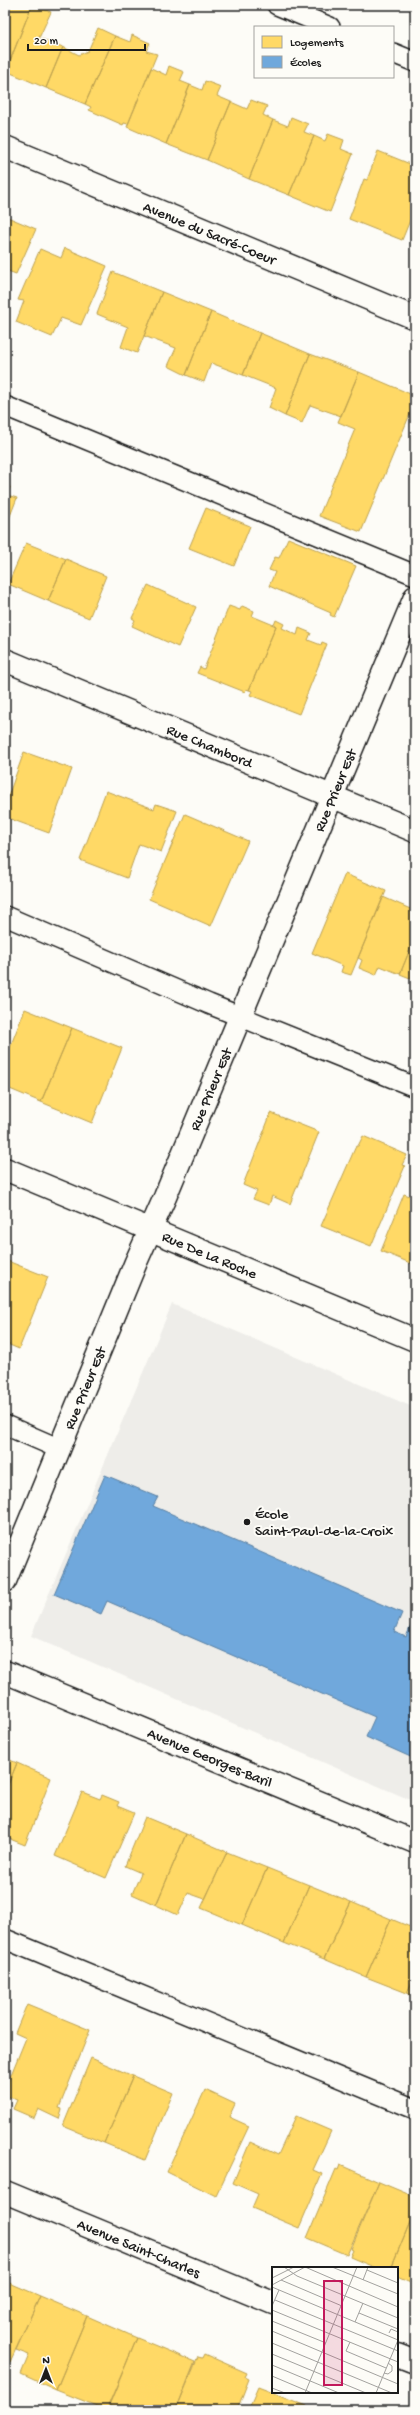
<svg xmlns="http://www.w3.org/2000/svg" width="420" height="2415" font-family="'Gochi Hand',sans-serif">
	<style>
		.built { fill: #eeede9 }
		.homes { fill: #ffd966; stroke: #bba050 }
		.schools { fill: #6fa8dc; stroke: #567ea2 }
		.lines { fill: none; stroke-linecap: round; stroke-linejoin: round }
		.service-casing { stroke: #1c1c1c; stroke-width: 22 }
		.minor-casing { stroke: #1c1c1c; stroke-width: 25 }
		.service { stroke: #fdfcf7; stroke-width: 19 }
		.minor { stroke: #fdfcf7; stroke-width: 22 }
		.poi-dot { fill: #1c1c1c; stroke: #fdfcf7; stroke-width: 1.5 }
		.labels { text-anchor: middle; stroke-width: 4; stroke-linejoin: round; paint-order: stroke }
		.street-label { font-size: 15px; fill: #1c1c1c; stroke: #fdfcf7 }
		.poi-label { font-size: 15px; fill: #1c1c1c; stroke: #fdfcf7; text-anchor: start }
		.inset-road { fill: none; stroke: #a3a29f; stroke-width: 1 }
		.view { fill: #c2185b; fill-opacity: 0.15; stroke: #c2185b; stroke-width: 2 }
		.inset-edge { fill: none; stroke: #1c1c1c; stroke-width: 2 }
	</style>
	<rect width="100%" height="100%" fill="#fdfcf7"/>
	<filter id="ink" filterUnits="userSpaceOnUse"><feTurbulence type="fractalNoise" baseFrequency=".025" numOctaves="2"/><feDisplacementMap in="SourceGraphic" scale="8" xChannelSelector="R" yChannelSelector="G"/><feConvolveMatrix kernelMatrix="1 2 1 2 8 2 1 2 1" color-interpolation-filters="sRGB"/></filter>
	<g filter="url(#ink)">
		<path class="built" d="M 172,1304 L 415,1408 L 415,1802 L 31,1636 Z"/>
		<path class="homes" d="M 11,5 L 32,5 L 6,71 L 5,20 Z
			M 32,5 L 51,12 L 39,38 L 63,47 L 46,88 L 6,71 Z
			M 413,5 L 415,5 L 415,11 L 411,9 Z
			M 98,28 L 115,36 L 85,104 L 46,88 L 63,47 L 79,55 L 88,51 Z
			M 132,35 L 150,43 L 146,51 L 157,54 L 128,124 L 124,123 L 123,125 L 89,110 L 91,107 L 85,104 L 115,36 L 130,42 Z
			M 169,66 L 184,72 L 180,81 L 190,85 L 166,144 L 127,127 L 151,68 L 166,75 Z
			M 205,81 L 221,87 L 217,96 L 231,102 L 207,160 L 166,144 L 190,85 L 202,90 Z
			M 251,100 L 267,106 L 263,115 L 273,120 L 249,179 L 207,160 L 231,102 L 247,109 Z
			M 291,117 L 308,124 L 304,132 L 314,136 L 289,195 L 249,179 L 273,120 L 288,126 Z
			M 328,134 L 344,140 L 341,149 L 353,154 L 330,212 L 289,195 L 314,136 L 325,141 Z
			M 378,151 L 415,166 L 415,208 L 402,240 L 349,219 L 364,179 L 367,180 Z
			M 5,216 L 36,229 L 16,274 L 5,270 Z
			M 65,248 L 107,266 L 81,325 L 61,318 L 52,337 L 16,322 L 24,301 L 18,300 L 40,249 L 61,258 Z
			M 113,272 L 162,292 L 137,353 L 121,347 L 128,327 L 97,314 Z
			M 162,292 L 211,312 L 186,375 L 168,366 L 176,348 L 144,336 Z
			M 211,312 L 260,333 L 243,375 L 211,363 L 204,382 L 186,375 Z
			M 260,333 L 310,354 L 285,416 L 269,408 L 276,388 L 243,375 Z
			M 310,354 L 359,372 L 341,416 L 310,405 L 302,423 L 285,416 Z
			M 359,372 L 415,396 L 415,402 L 361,532 L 319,516 L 355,429 L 338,422 Z
			M 5,485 L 10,487 L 7,495 L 17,498 L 5,529 Z
			M 206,508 L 250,526 L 234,566 L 189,548 Z
			M 288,538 L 356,566 L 334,617 L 330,615 L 331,613 L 269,586 L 275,572 L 269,570 L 275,557 L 279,558 Z
			M 26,543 L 66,559 L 48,601 L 8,584 Z
			M 66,559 L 106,576 L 89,618 L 48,601 Z
			M 148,585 L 196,607 L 178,647 L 132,626 L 135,620 L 132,618 Z
			M 229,606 L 240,610 L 242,606 L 254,611 L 252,616 L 276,626 L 249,690 L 246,689 L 245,692 L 197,673 L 200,667 L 204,669 Z
			M 276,620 L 284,624 L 282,628 L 297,635 L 299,628 L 311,633 L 308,640 L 321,645 L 322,642 L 327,644 L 299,714 L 250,695 L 252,691 L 249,690 L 276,626 L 274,625 Z
			M 24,752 L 72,769 L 49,833 L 5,817 L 5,805 Z
			M 106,791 L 154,809 L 156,804 L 177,811 L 161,852 L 139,844 L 127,878 L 80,860 Z
			M 185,814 L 248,841 L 211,926 L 149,899 Z
			M 345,874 L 386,891 L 351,975 L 341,972 L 343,966 L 312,953 Z
			M 383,897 L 415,911 L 415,937 L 400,974 L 380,966 L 376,975 L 359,968 L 362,960 L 358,958 Z
			M 415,937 L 415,980 L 400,974 Z
			M 25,1009 L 72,1028 L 41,1102 L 5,1087 L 5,1060 Z
			M 72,1028 L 122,1048 L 92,1123 L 41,1102 Z
			M 271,1113 L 319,1132 L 290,1204 L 272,1196 L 269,1205 L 253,1199 L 257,1191 L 243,1185 Z
			M 363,1136 L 407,1155 L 402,1165 L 405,1166 L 371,1246 L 321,1226 L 356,1146 L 358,1146 Z
			M 415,1183 L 415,1265 L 381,1251 L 404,1194 L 410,1196 Z
			M 5,1260 L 48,1277 L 19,1349 L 5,1343 Z
			M 5,1758 L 17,1763 L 5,1792 Z
			M 17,1763 L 51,1778 L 25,1845 L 5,1837 L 5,1792 Z
			M 82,1792 L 100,1799 L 102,1795 L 119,1802 L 117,1806 L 134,1813 L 106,1878 L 55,1856 Z
			M 145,1817 L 186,1834 L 156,1905 L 132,1894 L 141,1873 L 125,1866 Z
			M 186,1834 L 227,1852 L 205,1899 L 188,1893 L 178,1915 L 156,1905 Z
			M 227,1852 L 267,1868 L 242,1925 L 201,1908 Z
			M 267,1868 L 309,1885 L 284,1943 L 242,1925 Z
			M 309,1885 L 351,1902 L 324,1959 L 284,1943 Z
			M 351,1902 L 391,1919 L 366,1977 L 324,1959 Z
			M 391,1919 L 415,1929 L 415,1975 L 407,1993 L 366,1977 Z
			M 415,1975 L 415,1997 L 407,1993 Z
			M 27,2004 L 90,2030 L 59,2108 L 62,2109 L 59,2119 L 38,2109 L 34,2118 L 13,2109 L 17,2100 L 5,2095 L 5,2080 L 8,2082 L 26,2038 L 15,2033 Z
			M 91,2058 L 133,2076 L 104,2143 L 63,2126 Z
			M 133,2076 L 173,2093 L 145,2160 L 104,2143 Z
			M 205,2090 L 235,2104 L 229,2117 L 249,2126 L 216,2196 L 167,2172 Z
			M 296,2116 L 331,2131 L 313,2170 L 322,2174 L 299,2228 L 252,2208 L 258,2194 L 233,2183 L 250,2142 L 278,2155 Z
			M 340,2165 L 379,2182 L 347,2255 L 307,2238 L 336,2169 L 338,2170 Z
			M 379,2182 L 415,2197 L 415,2210 L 391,2268 L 376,2268 L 350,2257 L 353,2250 L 351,2249 Z
			M 415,2210 L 415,2285 L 397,2277 L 397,2268 L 391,2268 Z
			M 5,2281 L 40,2296 L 10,2362 L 5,2360 Z
			M 40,2296 L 87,2316 L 56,2390 L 21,2374 L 29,2355 L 16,2350 Z
			M 87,2316 L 137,2338 L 107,2410 L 56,2390 Z
			M 137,2338 L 195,2362 L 176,2410 L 118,2410 L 108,2406 Z
			M 204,2354 L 247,2373 L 245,2377 L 249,2379 L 237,2410 L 176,2410 L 198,2357 L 202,2358 Z
			M 258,2387 L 307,2406 L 305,2410 L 248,2410 Z"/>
		<path class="schools" d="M 105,1475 L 158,1497 L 153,1506 L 402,1613 L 394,1632 L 406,1637 L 415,1616 L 415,1759 L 366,1737 L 375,1717 L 107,1601 L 101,1614 L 54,1594 Z"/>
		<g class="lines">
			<defs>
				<path id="service" d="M 277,5 L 330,27
					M 393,53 L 415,62
					M 5,406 L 415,575
					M 5,916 L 209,1004 L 415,1087
					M 5,1425 L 60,1449
					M 5,1939 L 415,2109"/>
				<g id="minor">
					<path id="s1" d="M 5,147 L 415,318"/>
					<path id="s2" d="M 5,660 L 415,831"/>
					<path id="s3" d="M 5,1169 L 415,1340"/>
					<path id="s4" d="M 5,1581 L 136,1262 L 165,1197 L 415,597"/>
					<path id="s5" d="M 5,1672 L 415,1842"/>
					<path id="s6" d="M 5,2192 L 273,2303"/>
					<path d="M 397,2355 L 415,2362"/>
				</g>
			</defs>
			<use href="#service" class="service-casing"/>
			<use href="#minor" class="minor-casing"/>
			<use href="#service" class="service"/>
			<use href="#minor" class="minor"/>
		</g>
	</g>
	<circle class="poi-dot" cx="247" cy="1522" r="4"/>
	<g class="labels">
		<g class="street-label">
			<text dy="5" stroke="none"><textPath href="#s1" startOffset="222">Avenue du Sacré-Coeur</textPath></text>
			<text dy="5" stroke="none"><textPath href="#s2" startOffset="222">Rue Chambord</textPath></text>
			<text dy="5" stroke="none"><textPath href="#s4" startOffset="857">Rue Prieur Est</textPath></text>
			<text dy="5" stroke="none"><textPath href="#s4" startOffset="533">Rue Prieur Est</textPath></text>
			<text dy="5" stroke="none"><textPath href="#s3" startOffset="222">Rue De La Roche</textPath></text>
			<text dy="5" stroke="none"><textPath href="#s4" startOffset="209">Rue Prieur Est</textPath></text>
			<text dy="5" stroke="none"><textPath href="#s5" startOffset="222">Avenue Georges-Baril</textPath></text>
			<text dy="5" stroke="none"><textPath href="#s6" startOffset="145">Avenue Saint-Charles</textPath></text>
		</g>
		<g class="poi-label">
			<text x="255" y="1518">École<tspan x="255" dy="17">Saint-Paul-de-la-Croix</tspan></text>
		</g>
	</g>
	<g transform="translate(272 2267)">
		<rect width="126" height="126" fill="#fdfcf7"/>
		<path class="inset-road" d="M 12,0 L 25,9 L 126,51M 33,0 L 126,40M 60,0 L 126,27M 95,3 L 126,16M 0,11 L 22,0M 9,13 L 70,39M 91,13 L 96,0M 0,18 L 33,0M 0,20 L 126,73M 3,33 L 126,84M 0,39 L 7,23M 0,43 L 126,95M 87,46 L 126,62M 0,54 L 54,76M 83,55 L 91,36M 0,64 L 126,117M 117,66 L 119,62 L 126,65M 78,75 L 74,84 L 114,101M 0,76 L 120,126M 0,87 L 94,126M 0,98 L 67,126M 112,106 L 116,107 L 120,104 L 120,99 L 116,96M 0,109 L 40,126M 0,121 L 13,126M 33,126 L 85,0M 104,126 L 126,73"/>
		<path class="view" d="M 52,14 L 70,14 L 70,118 L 52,118 Z"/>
		<rect width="126" height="126" class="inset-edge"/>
	</g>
	<rect width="420" height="2415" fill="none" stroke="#fdfcf7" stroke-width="20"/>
	<rect x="10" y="10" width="400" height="2395" fill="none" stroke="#1c1c1c" stroke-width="1.5" filter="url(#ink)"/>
	<rect x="254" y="26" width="140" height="52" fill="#fdfcf7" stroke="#a3a29f"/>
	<rect x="262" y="36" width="20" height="12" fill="#ffd966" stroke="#a3a29f"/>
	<text x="290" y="46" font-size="12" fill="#1c1c1c">Logements</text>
	<rect x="262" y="56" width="20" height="12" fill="#6fa8dc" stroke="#a3a29f"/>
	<text x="290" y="66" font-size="12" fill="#1c1c1c">Écoles</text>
	<g transform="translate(46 2369)" stroke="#fdfcf7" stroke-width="3" paint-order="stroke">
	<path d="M0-3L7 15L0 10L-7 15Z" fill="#1c1c1c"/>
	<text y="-6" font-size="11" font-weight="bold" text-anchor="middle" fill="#1c1c1c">N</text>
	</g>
	<path d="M28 44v6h117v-6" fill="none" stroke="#1c1c1c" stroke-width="2"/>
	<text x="34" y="44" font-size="12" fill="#1c1c1c" stroke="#fdfcf7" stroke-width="3" paint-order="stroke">20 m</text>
</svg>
